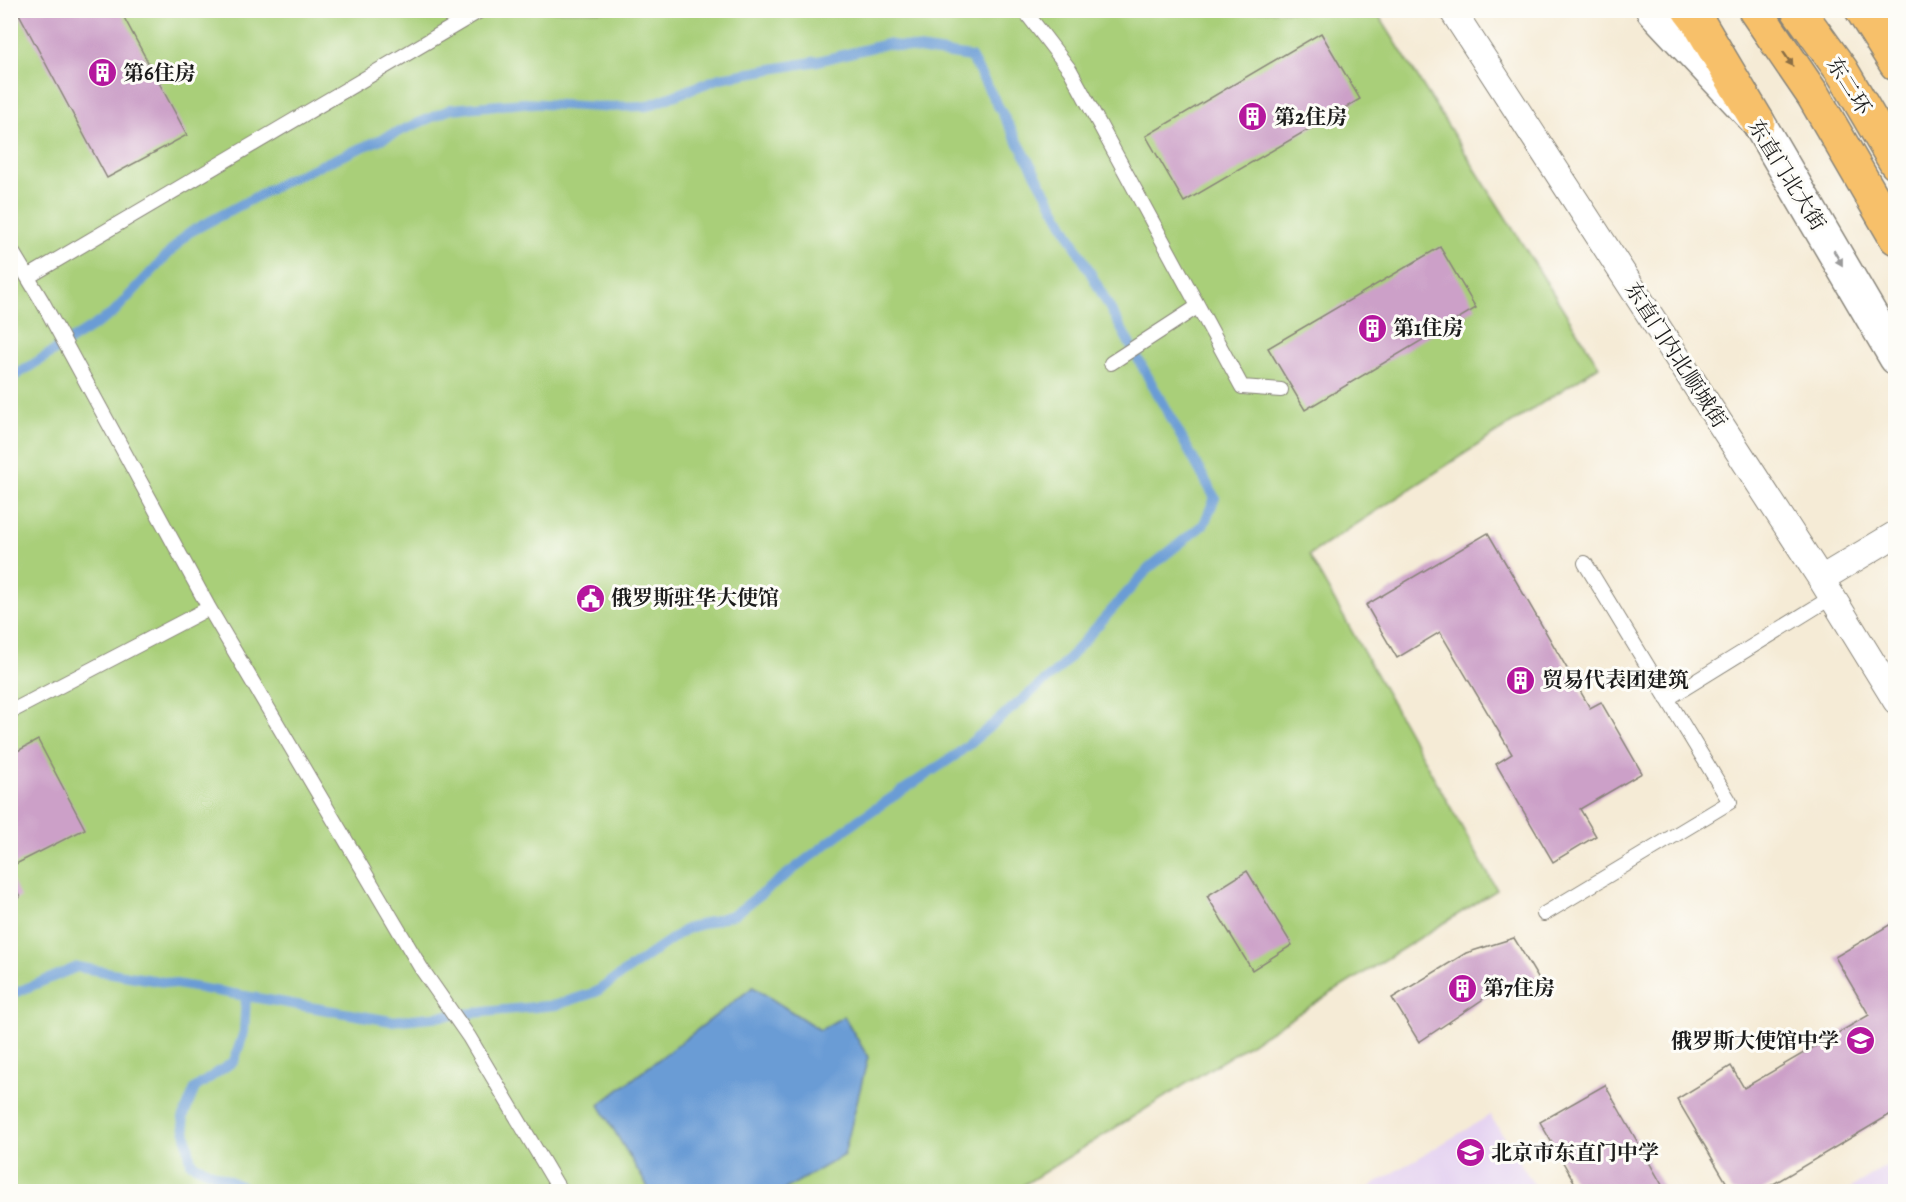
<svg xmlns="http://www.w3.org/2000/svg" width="1906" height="1202" font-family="Alegreya,'Noto Serif SC',serif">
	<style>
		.built { fill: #e5d3f1 }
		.green { fill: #a9cf79; stroke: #62764a; stroke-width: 1.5 }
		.water { fill: #6a9cd5; stroke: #435c78; stroke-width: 1.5 }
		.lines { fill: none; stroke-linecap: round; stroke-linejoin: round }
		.stream { stroke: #6a9cd5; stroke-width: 10 }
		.building { fill: #cca0c8 }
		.service-casing { stroke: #888479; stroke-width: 16 }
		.minor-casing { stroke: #888479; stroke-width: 28 }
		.tertiary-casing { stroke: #888479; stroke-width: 36 }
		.trunk-casing { stroke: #888479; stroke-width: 36 }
		.service { stroke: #fff; stroke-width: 14 }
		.minor { stroke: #fff; stroke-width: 26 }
		.tertiary { stroke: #fff; stroke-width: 33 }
		.trunk { stroke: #f7c06b; stroke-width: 33 }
		.oneway { fill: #8a6e44 }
		.oneway2 { fill: #999 }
		.labels { text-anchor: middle; stroke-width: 6; stroke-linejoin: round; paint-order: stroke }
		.poi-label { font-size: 21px; font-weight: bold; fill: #1c1c1c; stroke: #fdfcf7; text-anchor: start }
		.street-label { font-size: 21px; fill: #1c1c1c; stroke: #fdfcf7 }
	</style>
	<rect width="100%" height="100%" fill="#fdfcf7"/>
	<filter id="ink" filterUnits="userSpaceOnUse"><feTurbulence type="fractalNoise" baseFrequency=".0167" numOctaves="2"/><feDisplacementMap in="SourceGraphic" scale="12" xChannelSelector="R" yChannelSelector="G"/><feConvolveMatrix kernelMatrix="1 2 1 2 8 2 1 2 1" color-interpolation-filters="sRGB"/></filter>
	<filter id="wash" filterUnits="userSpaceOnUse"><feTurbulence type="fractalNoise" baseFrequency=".008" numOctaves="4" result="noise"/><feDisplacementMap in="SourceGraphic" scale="24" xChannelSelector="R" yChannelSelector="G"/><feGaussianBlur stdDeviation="1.35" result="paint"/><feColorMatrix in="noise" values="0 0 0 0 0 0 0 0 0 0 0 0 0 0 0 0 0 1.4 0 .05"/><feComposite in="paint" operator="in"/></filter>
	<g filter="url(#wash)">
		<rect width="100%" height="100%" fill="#f5ebd6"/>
		<path class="built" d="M 1490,1115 L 1538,1191 L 1363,1191 Z
			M 1895,1160 L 1895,1191 L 1846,1191 Z"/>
		<path class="green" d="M 10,11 L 1376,11 L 1599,366 L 1309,555 L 1497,890 L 1014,1191 L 11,1191 Z"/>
		<path class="water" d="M 753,987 L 820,1030 L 844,1016 L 868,1057 L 844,1155 L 782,1191 L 650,1191 L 599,1105 Z"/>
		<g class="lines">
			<path class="stream" d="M 10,379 L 112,314 L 188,233 L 291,178 L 451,109 L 524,103 L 600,107 L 647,106 L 720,78 L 818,61 L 886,44 L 971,57 L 1215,498 L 1204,524 L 1149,568 L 1059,669 L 956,755 L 858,820 L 735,914 L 686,929 L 596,992 L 556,1005 L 391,1021 L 77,967 L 10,995
				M 246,996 L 244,1032 L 234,1061 L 195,1088 L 183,1118 L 191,1163 L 253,1192"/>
		</g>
		<g id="blocks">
			<path class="building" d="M 17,10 L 120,10 L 187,135 L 107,178 Z
				M 1321,33 L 1360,99 L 1184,202 L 1146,136 Z
				M 1440,247 L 1476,308 L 1305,410 L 1268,348 Z
				M 1488,533 L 1590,708 L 1601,702 L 1642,773 L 1580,809 L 1596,836 L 1553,862 L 1496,764 L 1512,754 L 1440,632 L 1397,658 L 1366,605 Z
				M 38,740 L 85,829 L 10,867 L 10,755 Z
				M 1247,871 L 1292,945 L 1252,970 L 1207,896 Z
				M 10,875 L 20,897 L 10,904 Z
				M 1896,921 L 1896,1111 L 1760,1192 L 1732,1192 L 1677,1099 L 1731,1066 L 1744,1088 L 1869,1015 L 1835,957 Z
				M 1514,938 L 1541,983 L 1491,994 L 1419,1042 L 1392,998 L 1466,953 Z
				M 1605,1085 L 1666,1192 L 1580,1192 L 1540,1122 Z"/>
		</g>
	</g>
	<g filter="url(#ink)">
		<use href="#blocks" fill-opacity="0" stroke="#888479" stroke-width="1.5"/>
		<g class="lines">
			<defs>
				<path id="service" d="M 1024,10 L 1070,70 L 1242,387 L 1281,390
					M 10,248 L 42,301 L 209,608 L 421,968 L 469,1037 L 561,1192
					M 28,277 L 481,10
					M 1111,363 L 1197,307
					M 1667,699 L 1832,597
					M 10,712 L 209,608
					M 1544,914 L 1730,802 L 1585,563"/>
				<path id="minor" d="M 1452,10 L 1821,579 L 1896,701
					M 1821,579 L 1896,534"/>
				<path id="tertiary" d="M 1653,10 L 1758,122 L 1896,358"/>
				<path id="trunk" d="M 1689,10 L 1699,23 L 1758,122
					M 1755,10 L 1813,95 L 1896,238
					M 1798,10 L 1842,71 L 1896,163
					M 1862,10 L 1896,64"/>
			</defs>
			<use href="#service" class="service-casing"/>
			<use href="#minor" class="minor-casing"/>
			<use href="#tertiary" class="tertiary-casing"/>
			<use href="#trunk" class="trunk-casing"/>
			<use href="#service" class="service"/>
			<use href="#minor" class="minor"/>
			<use href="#tertiary" class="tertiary"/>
			<use href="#trunk" class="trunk"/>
		</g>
		<defs><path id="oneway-solid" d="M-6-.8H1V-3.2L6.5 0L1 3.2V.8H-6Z" transform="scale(1.5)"/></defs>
		<use class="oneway" href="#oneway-solid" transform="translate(1788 59) rotate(56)"/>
		<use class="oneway2" href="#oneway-solid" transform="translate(1838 258) rotate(60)"/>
	</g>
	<defs>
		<symbol id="building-disc" viewBox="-11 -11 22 22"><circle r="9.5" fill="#b5179e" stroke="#fdfcf7"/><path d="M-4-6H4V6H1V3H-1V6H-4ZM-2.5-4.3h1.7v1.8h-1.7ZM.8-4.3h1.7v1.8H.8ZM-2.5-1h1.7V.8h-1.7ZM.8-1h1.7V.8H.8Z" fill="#fff"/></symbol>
		<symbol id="civic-disc" viewBox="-11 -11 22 22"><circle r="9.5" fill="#b5179e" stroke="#fdfcf7"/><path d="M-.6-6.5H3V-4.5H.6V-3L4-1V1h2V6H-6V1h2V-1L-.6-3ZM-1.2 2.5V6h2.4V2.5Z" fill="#fff"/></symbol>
		<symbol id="school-disc" viewBox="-11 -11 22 22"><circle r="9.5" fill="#b5179e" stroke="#fdfcf7"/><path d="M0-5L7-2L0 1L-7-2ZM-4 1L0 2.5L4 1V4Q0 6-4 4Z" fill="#fff"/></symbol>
	</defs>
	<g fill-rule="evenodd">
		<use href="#building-disc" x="86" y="56" width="33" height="33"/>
		<use href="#building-disc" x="1236" y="100" width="33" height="33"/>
		<use href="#building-disc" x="1356" y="312" width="33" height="33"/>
		<use href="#civic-disc" x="574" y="582" width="33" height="33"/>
		<use href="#building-disc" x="1504" y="664" width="33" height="33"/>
		<use href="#building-disc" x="1446" y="972" width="33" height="33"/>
		<use href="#school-disc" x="1844" y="1024" width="33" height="33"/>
		<use href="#school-disc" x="1454" y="1136" width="33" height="33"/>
	</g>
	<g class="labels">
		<g class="poi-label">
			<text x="123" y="80">第6住房</text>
			<text x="1274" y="124">第2住房</text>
			<text x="1393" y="335">第1住房</text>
			<text x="611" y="605">俄罗斯驻华大使馆</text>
			<text x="1542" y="687">贸易代表团建筑</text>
			<text x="1483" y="995">第7住房</text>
			<text x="1839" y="1048" text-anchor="end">俄罗斯大使馆中学</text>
			<text x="1491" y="1160">北京市东直门中学</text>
		</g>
		<g class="street-label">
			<text transform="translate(1849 86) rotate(58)" y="7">东二环</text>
			<text transform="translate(1787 175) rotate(58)" y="7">东直门北大街</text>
			<text transform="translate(1676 355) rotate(57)" y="7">东直门内北顺城街</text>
		</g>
	</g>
	<rect width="1906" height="1202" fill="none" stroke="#fdfcf7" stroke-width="36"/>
</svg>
